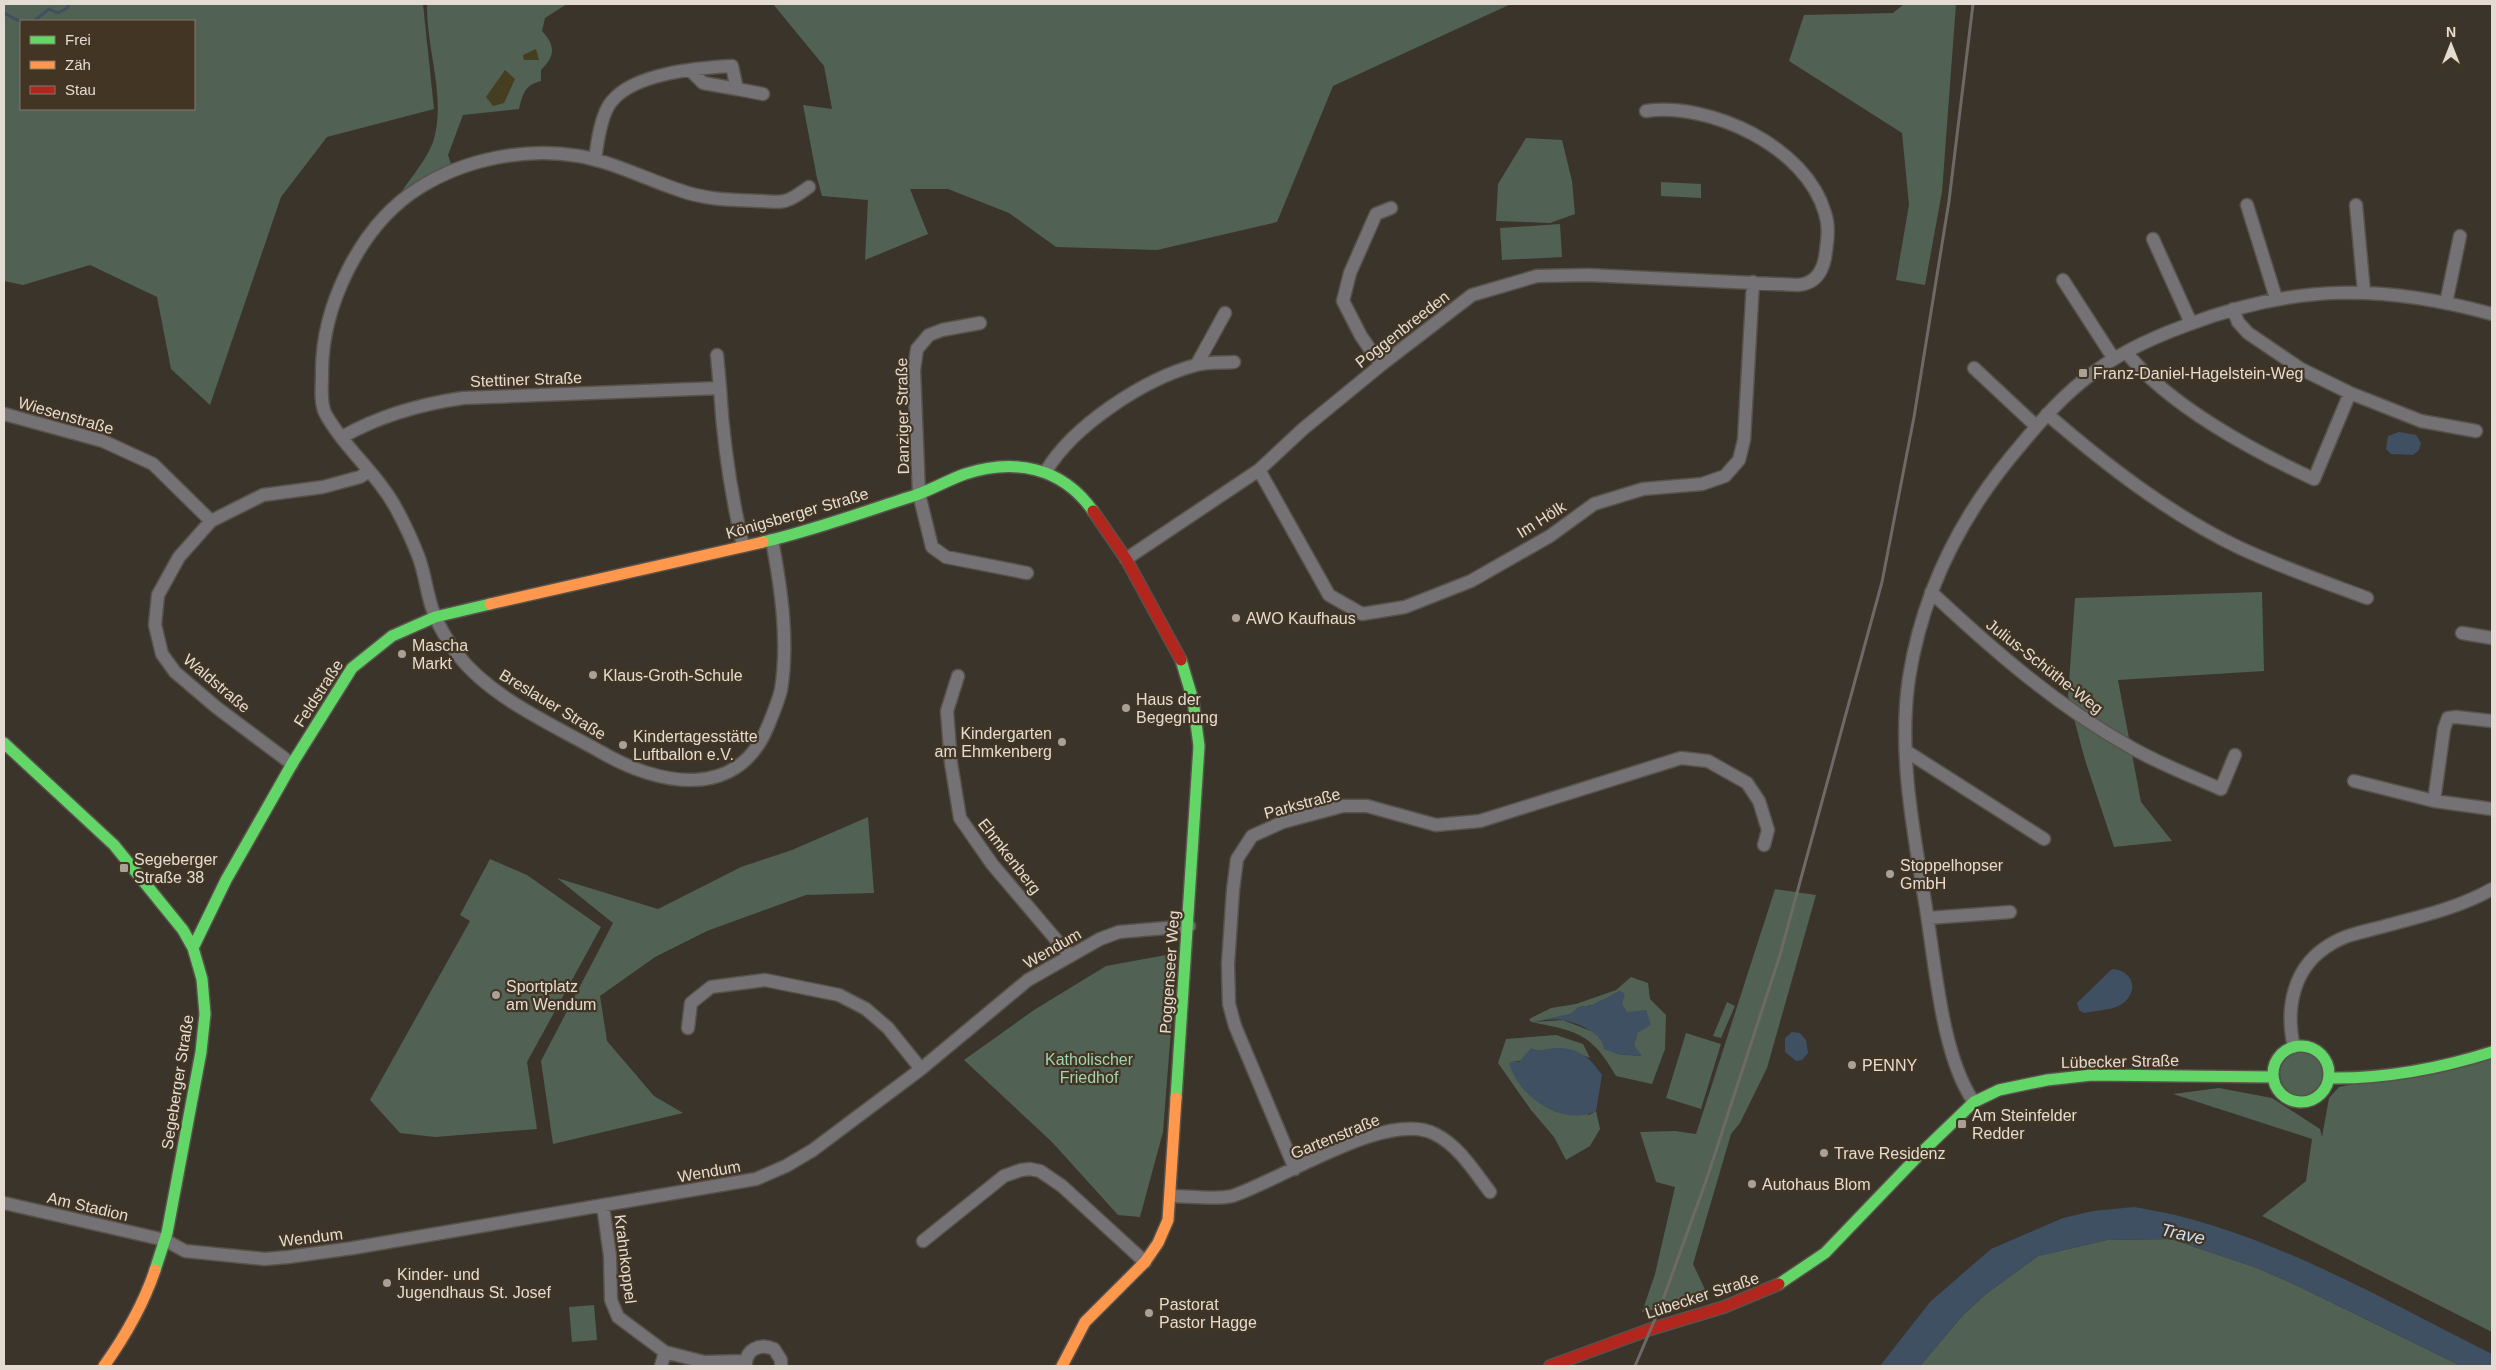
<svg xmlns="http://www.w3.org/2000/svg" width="2496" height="1370" font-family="Helvetica,sans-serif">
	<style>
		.green { fill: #516154; fill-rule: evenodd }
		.sand { fill: #453e21 }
		.water { fill: #405063 }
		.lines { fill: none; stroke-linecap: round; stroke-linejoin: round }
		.stream { stroke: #405063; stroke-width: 3 }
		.street-casing { stroke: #58524b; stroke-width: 15 }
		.fast-casing { stroke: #58524b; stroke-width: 14 }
		.slow-casing { stroke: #58524b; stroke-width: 14 }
		.jam-casing { stroke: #58524b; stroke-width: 14 }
		.street { stroke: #747274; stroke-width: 12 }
		.fast { stroke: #63d668; stroke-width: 11 }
		.slow { stroke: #ff974d; stroke-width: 11 }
		.jam { stroke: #b3261e; stroke-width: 11 }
		.rail { stroke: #6d6a66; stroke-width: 3 }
		.poi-dot { fill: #a9a198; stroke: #423524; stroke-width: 2 }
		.labels { text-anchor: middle; stroke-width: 4.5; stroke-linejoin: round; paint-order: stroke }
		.street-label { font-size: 16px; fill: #e4dcd2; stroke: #423524 }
		.poi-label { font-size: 16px; fill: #e4dcd2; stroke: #423524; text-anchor: start }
		.park-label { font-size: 16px; fill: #a1d4b1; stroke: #423524 }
		.water-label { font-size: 18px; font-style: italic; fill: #c8def8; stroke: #423524 }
	</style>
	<rect width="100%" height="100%" fill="#3b342b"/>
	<path class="green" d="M 4,4 L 423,4 L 434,109 L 327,137 L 281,197 L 210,405 L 171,369 L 157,297 L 90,265 L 23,285 L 4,281 ZM 21,21 L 194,21 L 194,109 L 21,109 Z
		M 427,4 L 567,4 L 545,18 L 542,31 C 556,46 555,56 541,70 L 541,81 C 525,85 523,93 519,109 L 463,115 L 448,155 L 451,164 L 402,191 C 412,176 427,159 433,142 C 447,98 426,49 427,4 Z
		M 773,4 L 1511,4 L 1333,86 L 1277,222 L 1157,250 L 1056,247 L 1009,213 L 948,189 L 910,189 L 928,234 L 865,260 L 868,200 L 822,196 L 817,178 L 803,105 L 832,109 L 824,66 Z
		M 1904,4 L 1956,4 L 1942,192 L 1925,285 L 1896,280 L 1909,205 L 1902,133 L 1789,61 L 1804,15 L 1893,13 Z
		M 1526,138 L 1562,140 L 1572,181 L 1575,214 L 1550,223 L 1496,221 L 1498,184 Z
		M 1661,182 L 1701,184 L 1701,198 L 1661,196 Z
		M 1560,224 L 1562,257 L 1502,260 L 1500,228 Z
		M 2262,592 L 2264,671 L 2118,680 L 2141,802 L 2172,841 L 2114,847 L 2085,760 L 2068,696 L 2075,598 Z
		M 868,817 L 874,893 L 806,895 L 707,931 L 655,957 L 600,996 L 607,1041 L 654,1096 L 683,1113 L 553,1144 L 541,1061 L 613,923 L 557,878 L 658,909 L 741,867 L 792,850 Z
		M 490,859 L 527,875 L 601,927 L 527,1062 L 537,1129 L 435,1137 L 400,1133 L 370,1100 L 470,921 L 460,915 Z
		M 1775,889 L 1816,895 L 1767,1068 L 1740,1123 L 1731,1134 L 1693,1264 L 1709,1298 L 1642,1312 L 1655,1274 L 1675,1187 L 1656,1182 L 1640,1132 L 1675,1131 L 1696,1134 Z
		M 1177,953 L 1163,1132 L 1140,1217 L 1118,1215 L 1052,1142 L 964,1060 L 1034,1010 L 1106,966 Z
		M 1631,977 L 1648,983 L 1650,999 L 1666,1015 L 1665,1049 L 1652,1084 L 1616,1076 C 1592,1034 1578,1031 1531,1022 L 1529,1019 L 1551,1008 L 1576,1004 L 1616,990 ZM 1620,991 L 1622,1004 L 1637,1033 L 1634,1045 L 1641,1056 L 1617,1054 L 1603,1043 L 1596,1033 L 1563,1020 L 1535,1022 L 1571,1014 L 1579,1007 L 1593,1005 Z
		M 1727,1002 L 1735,1006 L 1721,1038 L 1713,1036 Z
		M 1686,1033 L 1721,1044 L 1701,1109 L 1666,1098 Z
		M 1556,1035 L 1583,1044 L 1590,1058 C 1574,1051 1557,1045 1540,1052 C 1529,1056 1522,1062 1510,1062 L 1589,1115 L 1596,1111 L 1600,1129 L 1590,1146 L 1566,1160 L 1554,1137 L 1531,1110 L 1498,1063 L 1506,1039 Z
		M2280 1074a22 22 0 1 1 44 0a22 22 0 1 1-44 0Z
		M 2492,1056 L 2492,1332 L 2262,1216 L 2306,1181 L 2312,1139 L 2173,1094 L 2219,1088 L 2272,1098 L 2320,1129 L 2322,1137 L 2329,1098 L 2339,1087 Z
		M 2171,1239 L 2257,1268 L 2298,1286 L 2461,1366 L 1920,1366 L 1964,1314 L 1986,1294 L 2038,1256 L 2107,1240 Z
		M 594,1305 L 597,1340 L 572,1342 L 569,1307 Z"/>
	<path class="sand" d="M 536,49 L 539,60 L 524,60 L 523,55 Z
		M 505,70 L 515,79 L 504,103 L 493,106 L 486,97 Z"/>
	<path class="water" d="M 2399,432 L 2416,435 L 2421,443 L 2419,450 L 2413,455 L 2391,454 L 2386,449 L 2388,436 Z
		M 2112,969 C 2133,970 2140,991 2122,1004 C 2113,1010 2095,1011 2084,1013 L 2079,1010 L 2077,1003 Z
		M 1620,991 L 1625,994 L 1622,1004 L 1627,1012 L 1646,1010 L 1651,1025 L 1637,1033 L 1634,1045 L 1642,1056 L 1617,1054 L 1604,1049 C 1602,1032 1579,1024 1564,1020 C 1555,1018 1541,1021 1531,1022 L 1571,1014 L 1579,1007 L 1593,1005 Z
		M 1792,1032 L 1800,1033 L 1806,1040 L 1808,1053 L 1802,1060 L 1796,1061 L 1785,1052 L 1785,1038 Z
		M 1531,1048 C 1541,1052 1544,1049 1554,1048 C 1578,1047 1590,1057 1602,1075 L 1596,1111 C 1563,1128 1516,1095 1509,1062 L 1519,1062 Z
		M 2134,1207 C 2259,1226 2380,1298 2492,1354 L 2492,1366 L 2461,1366 L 2298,1286 L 2257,1268 L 2171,1239 L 2107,1240 L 2038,1256 L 1986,1294 L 1964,1314 L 1920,1366 L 1880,1366 L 1930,1302 L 1991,1249 L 2063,1218 L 2093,1211 Z"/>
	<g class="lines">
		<path class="stream" d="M 4,13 L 21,22
			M 34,21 L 49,9 L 58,13 L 67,8 L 69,4"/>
		<defs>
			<path id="street" d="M 737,89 L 763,94
				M 595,160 C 597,144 601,113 612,101 C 635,73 697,68 732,66 L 737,89 L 703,83 L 691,71
				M 2247,205 L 2276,298
				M 2356,205 L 2364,292
				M 2153,239 L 2191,323
				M 2063,280 L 2114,359
				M 2446,303 L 2460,236
				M 2233,309 L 2238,322 L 2248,333 L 2301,369 L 2350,393 L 2421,421 L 2476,431
				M 980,323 L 942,330 L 929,335 L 917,349 L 914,370 L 919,494 L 932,547 L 946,557 L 1027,573
				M 2126,352 C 2168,405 2253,451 2314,479 L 2350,393
				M 717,355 L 720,388
				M 1197,364 L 1225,313
				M 1381,365 L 1361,336 L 1343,301 L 1350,273 L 1376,214 L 1391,208
				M 1974,368 L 2036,426
				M 4,414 L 103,441 L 153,464 L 211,521
				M 2047,414 C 2106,465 2169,514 2240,548 C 2281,567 2324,582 2367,598
				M 342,437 C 379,416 421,404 463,398 L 720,388 C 723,442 731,494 743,546
				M 1259,470 L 1329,595 L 1362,614 L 1405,607 L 1471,581 L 1550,536 L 1594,504 L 1643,489 L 1702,484 L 1725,476 L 1739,460 L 1744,440 L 1753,282
				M 1046,471 C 1074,425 1144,379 1196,365 C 1207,362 1222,363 1234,362
				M 772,540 C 781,588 789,641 781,690 C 778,702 773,714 768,726 C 738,801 659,786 601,752 C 555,726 491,698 458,655 C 450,644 440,629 435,616 C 427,598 426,577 419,558 C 413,542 405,525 397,510 C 378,474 344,448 325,413 C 320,402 322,387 322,375 C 321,307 360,225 419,188 C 465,159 525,147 579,156 C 613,162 646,179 679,190 C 706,200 732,200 761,201 C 771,201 781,204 790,199 C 797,196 803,191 809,187
				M 1126,559 L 1259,470 L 1303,429 L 1381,365 L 1472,295 L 1537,276 L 1588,275 L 1798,285 C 1814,284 1822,273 1825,258 C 1827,243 1830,228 1825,213 C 1806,147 1711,102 1646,111
				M 1931,592 C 1993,650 2057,706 2132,748 C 2160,764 2191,776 2221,789 L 2235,755
				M 2462,633 L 2492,638
				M 958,676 L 947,711 L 951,763 L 960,818 L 992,864 L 1070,956
				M 2492,721 L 2456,717 L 2448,718 L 2444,729 L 2434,801 L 2492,809
				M 1906,751 L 2044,839
				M 292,764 L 216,707 L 175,672 L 162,654 L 155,625 L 158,595 L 179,557 L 211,521 L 263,495 L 323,487 L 360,477 L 369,471
				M 2354,781 L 2434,801
				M 1928,918 L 2010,912
				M 688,1028 L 691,1003 L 711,987 L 765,980 L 839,995 L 866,1009 L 888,1028 L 921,1069
				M 2294,1047 C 2285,1008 2293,966 2331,944 C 2347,934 2367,931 2385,926 C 2421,916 2459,908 2492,889
				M 1974,1102 C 1941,1056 1935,960 1925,902 C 1913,829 1898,752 1909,678 C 1922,595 1957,523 2010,458 C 2033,430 2056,402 2085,379 C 2116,354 2151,338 2187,325 C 2294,284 2383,284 2492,314
				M 1295,1169 L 1235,1026 L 1229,1004 L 1228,964 L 1233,890 L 1237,859 L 1252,836 L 1283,822 L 1343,806 L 1367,806 L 1436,825 L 1480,821 L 1681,758 L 1708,761 L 1747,783 L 1759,801 L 1768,830 L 1764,845
				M 1171,1196 C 1187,1196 1218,1200 1232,1196 C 1282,1180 1387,1109 1435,1134 C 1459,1146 1474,1171 1490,1192
				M 4,1203 L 165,1240 L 185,1251 L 265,1259 L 288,1257 L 353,1248 L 756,1179 L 786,1166 L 813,1150 L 921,1069 L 1028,980 L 1100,939 L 1119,932 L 1189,926
				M 603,1206 L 610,1256 L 611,1300 L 618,1317 L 665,1352 L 704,1362 L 745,1361
				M 923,1241 L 1004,1176 L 1021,1170 L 1030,1169 L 1040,1171 L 1062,1186 L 1145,1262
				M 661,1366 L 665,1352
				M 746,1366 C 745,1349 760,1343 774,1349 L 781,1360 L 781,1366"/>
			<path id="fast" d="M 763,542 C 815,530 866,511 916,495 C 933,489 948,480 965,474 C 1015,458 1062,467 1093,511
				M 4,743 L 114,845 L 183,930 L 193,948 L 202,979 L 205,1014 L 201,1052 L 167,1233 L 155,1270
				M 193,948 L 226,880 L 292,764 L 352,668 L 392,636 L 435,617 L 490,604
				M2273 1074a28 28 0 1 1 56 0a28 28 0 1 1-56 0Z
				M 2329,1078 C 2386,1079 2438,1069 2492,1052
				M 1176,1098 L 1199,746 L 1193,700 L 1181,660
				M 1779,1284 L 1825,1253 L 1921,1153 L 1974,1102 L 1999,1090 L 2047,1080 L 2092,1075 L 2273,1077"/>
			<path id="slow" d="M 490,604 L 763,542
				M 104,1366 C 126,1335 143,1306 155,1270
				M 1062,1366 L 1085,1322 L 1145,1262 L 1158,1243 L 1168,1220 L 1176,1098"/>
			<path id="jam" d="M 1093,511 L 1126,559 L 1181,660
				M 1550,1366 L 1651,1329 L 1724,1307 L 1779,1284"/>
		</defs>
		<use href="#street" class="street-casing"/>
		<use href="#fast" class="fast-casing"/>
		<use href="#slow" class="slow-casing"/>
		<use href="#jam" class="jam-casing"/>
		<use href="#street" class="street"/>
		<use href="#fast" class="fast"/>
		<use href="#slow" class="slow"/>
		<use href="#jam" class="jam"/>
		<path class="rail" d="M 1635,1366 L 1661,1305 L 1707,1178 L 1780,955 L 1882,582 L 1914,417 L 1949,201 L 1973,4"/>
	</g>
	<g class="poi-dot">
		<rect x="2078" y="368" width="10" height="10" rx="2.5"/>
		<circle cx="1236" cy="618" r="5"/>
		<circle cx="402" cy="654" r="5"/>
		<circle cx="593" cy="675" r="5"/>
		<circle cx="1126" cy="708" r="5"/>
		<circle cx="1062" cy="742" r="5"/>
		<circle cx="623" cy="745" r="5"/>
		<rect x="119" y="863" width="10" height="10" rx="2.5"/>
		<circle cx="1890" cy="874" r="5"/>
		<circle cx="496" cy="995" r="5"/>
		<circle cx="1852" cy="1065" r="5"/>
		<rect x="1957" y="1119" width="10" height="10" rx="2.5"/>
		<circle cx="1824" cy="1153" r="5"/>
		<circle cx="1752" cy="1184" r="5"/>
		<circle cx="387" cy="1283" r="5"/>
		<circle cx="1149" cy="1313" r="5"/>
	</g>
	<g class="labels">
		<g class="street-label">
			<text transform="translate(1402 329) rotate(-38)" y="6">Poggenbreeden</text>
			<text transform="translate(526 379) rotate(-2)" y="6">Stettiner Straße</text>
			<text transform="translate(66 415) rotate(16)" y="6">Wiesenstraße</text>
			<text transform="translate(902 416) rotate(-91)" y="6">Danziger Straße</text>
			<text transform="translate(797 513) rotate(-16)" y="6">Königsberger Straße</text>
			<text transform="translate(1541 519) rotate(-32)" y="6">Im Hölk</text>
			<text transform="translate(2045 666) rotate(38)" y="6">Julius-Schüthe-Weg</text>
			<text transform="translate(217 683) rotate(40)" y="6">Waldstraße</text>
			<text transform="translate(318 693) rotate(-57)" y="6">Feldstraße</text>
			<text transform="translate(553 704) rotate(31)" y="6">Breslauer Straße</text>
			<text transform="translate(1302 803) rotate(-15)" y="6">Parkstraße</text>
			<text transform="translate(1010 856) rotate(52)" y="6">Ehmkenberg</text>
			<text transform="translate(1052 948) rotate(-30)" y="6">Wendum</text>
			<text transform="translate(1169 972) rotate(-86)" y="6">Poggenseer Weg</text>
			<text transform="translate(2120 1061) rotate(-1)" y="6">Lübecker Straße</text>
			<text transform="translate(177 1082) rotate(-81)" y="6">Segeberger Straße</text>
			<text transform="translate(1335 1136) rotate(-22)" y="6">Gartenstraße</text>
			<text transform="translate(709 1171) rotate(-10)" y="6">Wendum</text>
			<text transform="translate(88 1206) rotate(13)" y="6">Am Stadion</text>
			<text transform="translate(311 1237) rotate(-7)" y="6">Wendum</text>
			<text transform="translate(626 1259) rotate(83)" y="6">Krahnkoppel</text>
			<text transform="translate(1702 1295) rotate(-18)" y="6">Lübecker Straße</text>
		</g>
		<g class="poi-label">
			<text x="2093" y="379">Franz-Daniel-Hagelstein-Weg</text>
			<text x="1246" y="624">AWO Kaufhaus</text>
			<text x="412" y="651">Mascha<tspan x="412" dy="18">Markt</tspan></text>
			<text x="603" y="681">Klaus-Groth-Schule</text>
			<text x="1136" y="705">Haus der<tspan x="1136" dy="18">Begegnung</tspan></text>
			<text x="1052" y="739" text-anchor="end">Kindergarten<tspan x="1052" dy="18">am Ehmkenberg</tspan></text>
			<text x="633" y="742">Kindertagesstätte<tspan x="633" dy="18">Luftballon e.V.</tspan></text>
			<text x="134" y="865">Segeberger<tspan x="134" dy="18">Straße 38</tspan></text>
			<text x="1900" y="871">Stoppelhopser<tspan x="1900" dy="18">GmbH</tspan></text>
			<text x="506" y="992">Sportplatz<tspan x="506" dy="18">am Wendum</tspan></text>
			<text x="1862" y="1071">PENNY</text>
			<text x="1972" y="1121">Am Steinfelder<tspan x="1972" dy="18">Redder</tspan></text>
			<text x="1834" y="1159">Trave Residenz</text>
			<text x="1762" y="1190">Autohaus Blom</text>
			<text x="397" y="1280">Kinder- und<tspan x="397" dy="18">Jugendhaus St. Josef</tspan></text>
			<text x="1159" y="1310">Pastorat<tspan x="1159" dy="18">Pastor Hagge</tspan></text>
		</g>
		<g class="park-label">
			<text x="1089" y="1065">Katholischer<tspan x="1089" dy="18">Friedhof</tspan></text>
		</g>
		<g class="water-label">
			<text transform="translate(2183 1234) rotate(12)" y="6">Trave</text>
		</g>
	</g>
	<rect width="2496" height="1370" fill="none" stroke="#e4dcd2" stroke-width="10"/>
	<rect x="20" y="20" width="175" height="90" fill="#423524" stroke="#83786a"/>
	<rect x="30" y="36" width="25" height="8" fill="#63d668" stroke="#83786a"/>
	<text x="65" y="45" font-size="15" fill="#e4dcd2">Frei</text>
	<rect x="30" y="61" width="25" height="8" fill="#ff974d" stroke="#83786a"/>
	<text x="65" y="70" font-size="15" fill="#e4dcd2">Zäh</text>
	<rect x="30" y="86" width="25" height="8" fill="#b3261e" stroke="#83786a"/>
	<text x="65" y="95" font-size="15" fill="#e4dcd2">Stau</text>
	<g transform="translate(2451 45)" stroke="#423524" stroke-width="4" paint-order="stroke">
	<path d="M0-4L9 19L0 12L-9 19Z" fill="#e4dcd2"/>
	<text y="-8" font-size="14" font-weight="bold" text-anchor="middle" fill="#e4dcd2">N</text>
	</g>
</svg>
